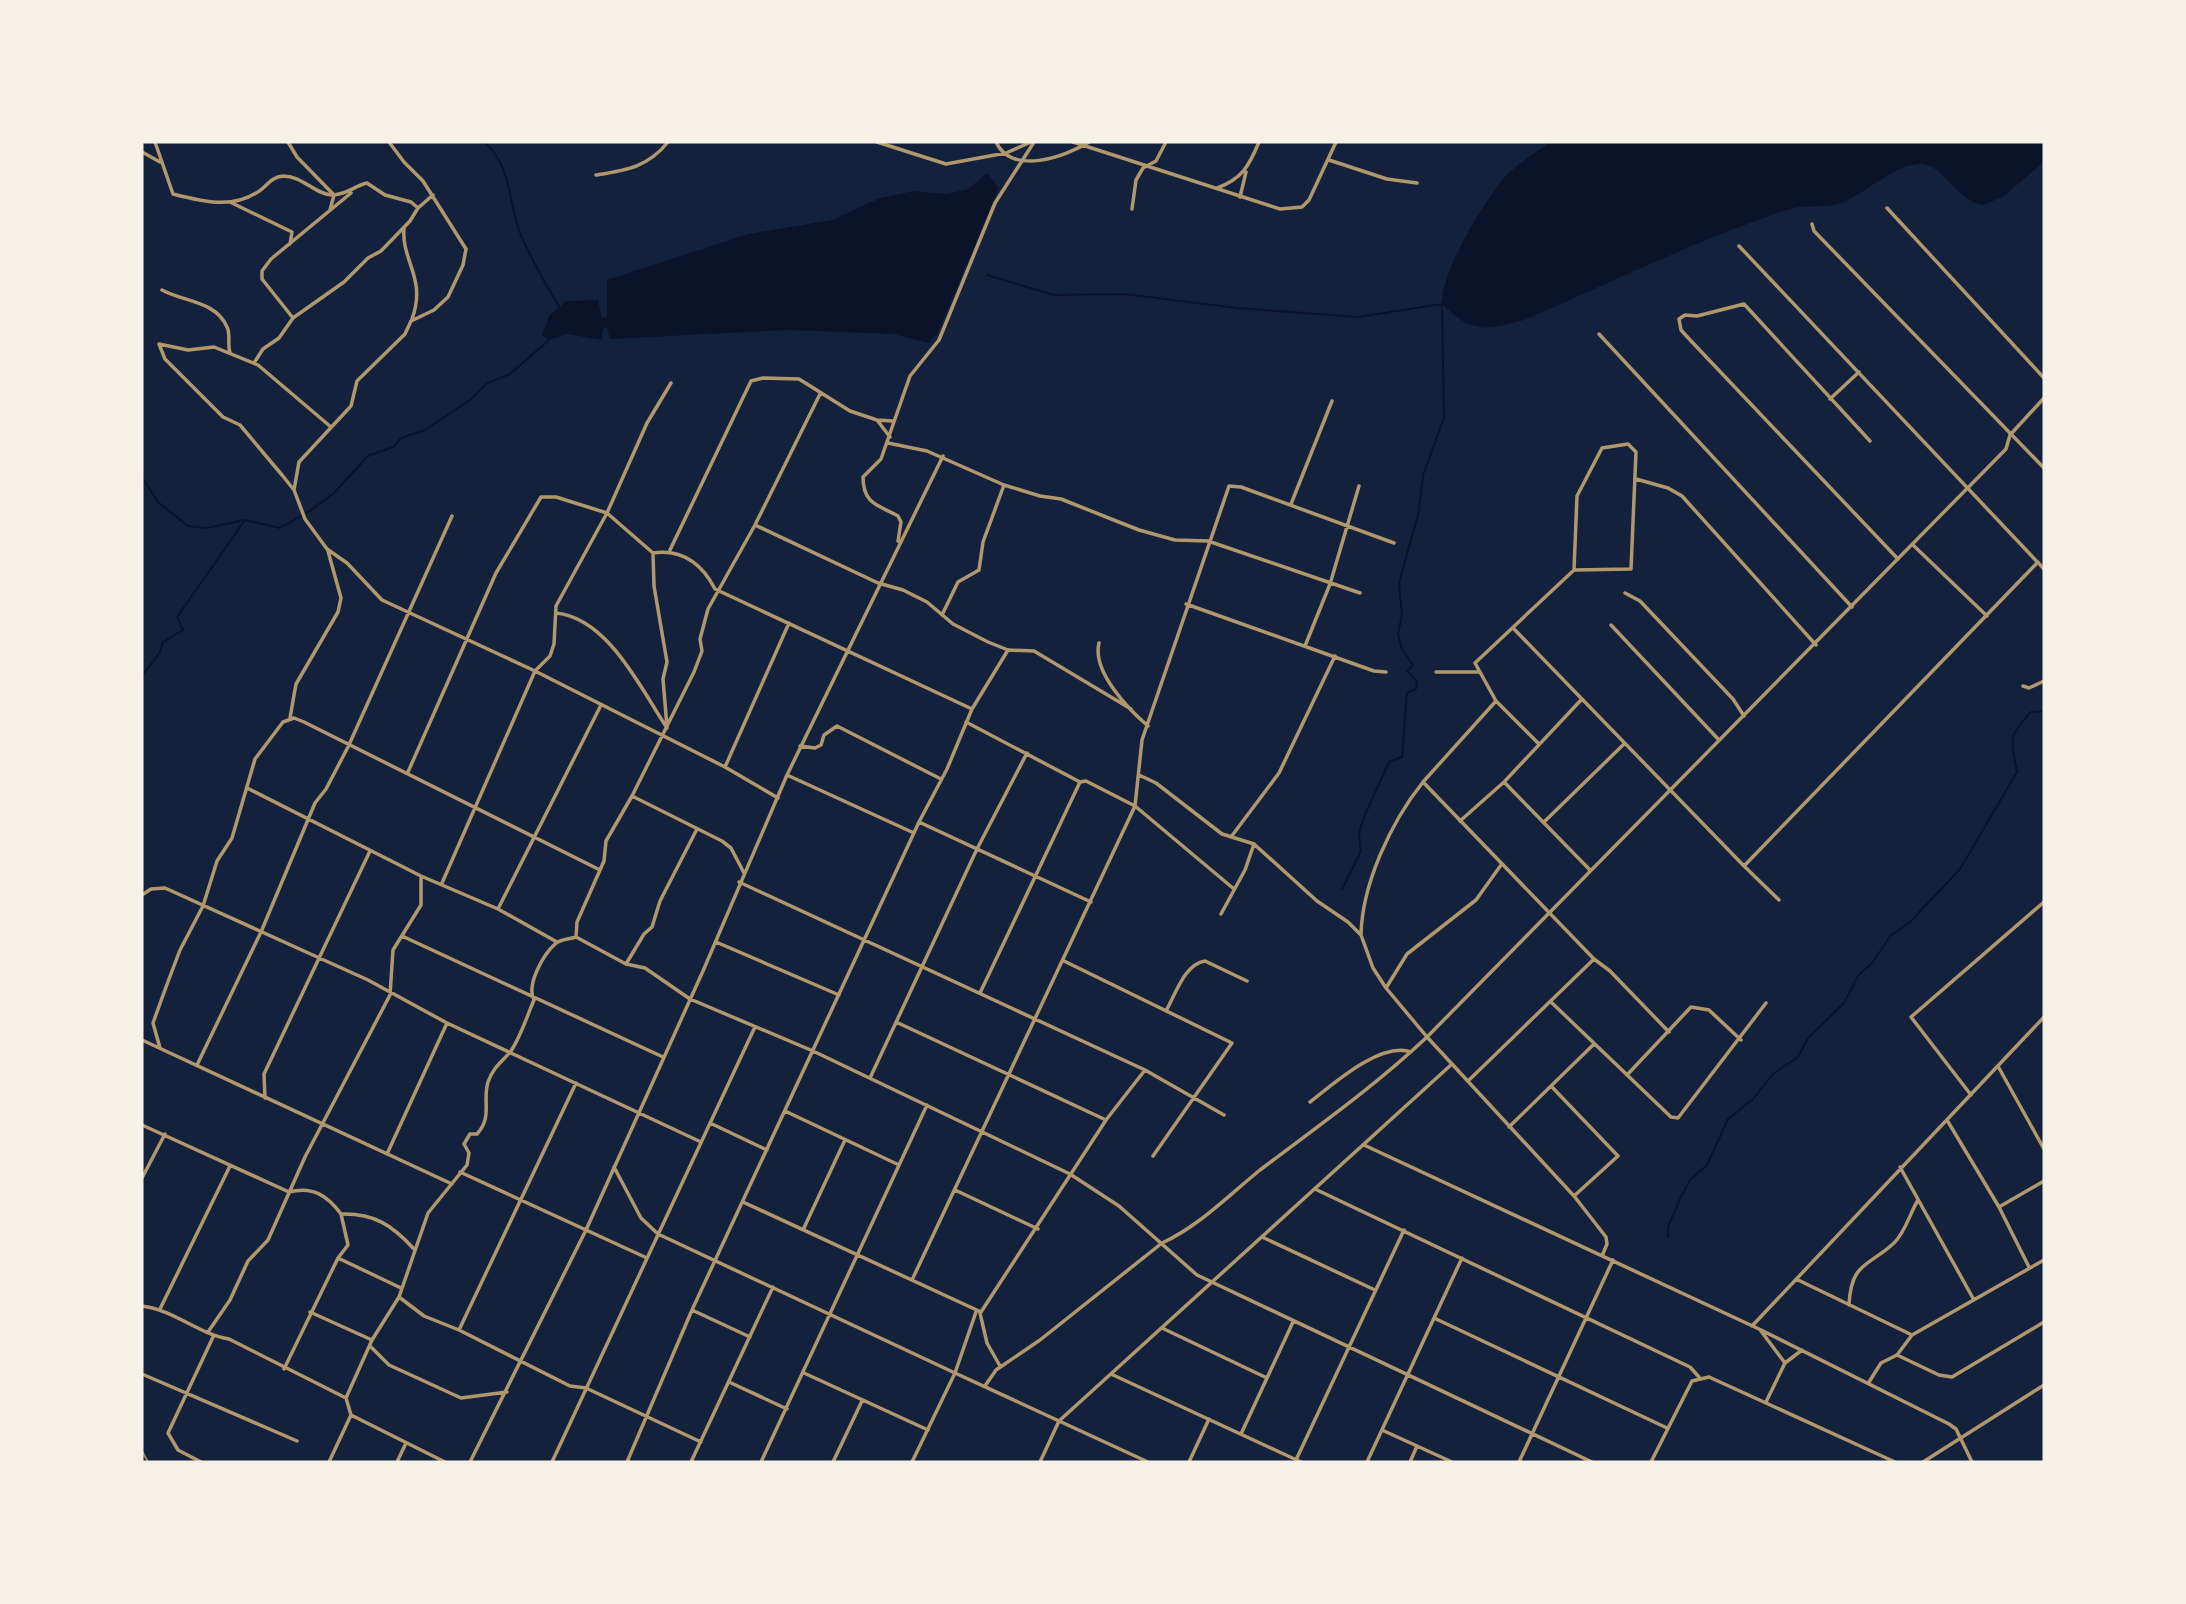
<svg xmlns="http://www.w3.org/2000/svg" width="2186" height="1604" font-family="'Titillium Web',sans-serif">
	<style>
		.water { fill: #0b132b }
		.lines { fill: none; stroke-linecap: round; stroke-linejoin: round }
		.stream { stroke: #0b132b; stroke-width: 2 }
		.minor { stroke: #b1986c; stroke-width: 3.5 }
		.tertiary { stroke: #b1986c; stroke-width: 3.5 }
		.rail { stroke: #918062; stroke-width: 2 }
	</style>
	<rect width="100%" height="100%" fill="#14213d"/>
	<path class="water" d="M 1550,142 L 2044,142 L 2044,162 L 2004,196 L 1984,205 C 1956,202 1943,162 1919,164 C 1891,166 1862,197 1838,204 C 1823,209 1805,204 1790,209 C 1699,239 1612,282 1524,320 C 1484,331 1472,333 1442,304 C 1440,273 1483,204 1503,179 C 1515,165 1535,153 1550,142 Z
		M 987,173 L 999,188 L 938,332 L 929,343 L 893,334 L 788,330 L 610,339 L 607,328 L 603,327 L 602,340 L 567,334 L 549,340 L 542,335 L 549,316 L 566,301 L 598,300 L 602,318 L 607,317 L 607,280 L 748,234 L 832,220 L 880,198 L 914,191 L 947,194 L 968,189 Z"/>
	<g class="lines">
		<path class="stream" d="M 484,142 C 512,165 508,204 521,235 C 531,260 546,284 559,307
			M 987,275 L 1054,295 L 1125,294 L 1237,308 L 1358,317 L 1442,304 L 1444,418 L 1423,475 L 1419,511 L 1399,583 L 1402,615 L 1398,634 L 1402,649 L 1413,665 L 1407,671 L 1417,681 L 1416,689 L 1407,693 L 1402,757 L 1389,762 L 1364,817 L 1359,833 L 1361,851 L 1342,889
			M 142,477 L 158,502 L 188,526 L 207,528 L 245,520 L 280,528 L 301,516
			M 307,513 L 334,493 L 368,456 L 393,447 L 401,438 L 425,430 L 471,399 L 486,384 L 510,374 L 549,340
			M 142,676 L 160,652 L 163,642 L 183,630 L 177,617 L 245,520
			M 1668,1237 L 1668,1227 L 1680,1199 L 1690,1180 L 1707,1165 L 1728,1119 L 1753,1099 L 1773,1074 L 1798,1057 L 1808,1038 L 1844,1003 L 1858,976 L 1873,962 L 1891,935 L 1909,923 L 1960,869 L 2017,772 C 2011,739 2007,738 2031,712 L 2044,711"/>
		<path class="minor" d="M 155,142 L 173,194 C 201,201 231,209 256,193 C 266,188 270,177 283,176 C 303,176 314,194 332,195 C 347,195 354,186 367,183 L 385,195 L 411,202 L 418,208
			M 288,142 L 297,157 L 334,195 L 330,210
			M 877,142 L 946,164 L 1006,153 L 1031,142
			M 996,142 C 1012,176 1065,157 1089,142
			M 1073,142 L 1280,209 L 1302,207 L 1309,200 L 1336,142
			M 142,152 L 160,162
			M 1329,160 L 1387,179 L 1417,183
			M 596,175 C 627,170 648,167 668,142
			M 1217,188 C 1242,179 1249,166 1259,142
			M 1240,197 L 1246,172
			M 232,203 L 292,232 L 290,244
			M 1887,208 L 2044,378
			M 1132,209 L 1136,180 L 1143,168 L 1156,161 L 1166,142
			M 1812,224 L 1814,231 L 2044,468
			M 404,228 C 401,261 427,278 412,319
			M 1739,246 L 2044,569
			M 162,290 C 184,302 216,301 227,327 C 231,335 227,344 230,353
			M 293,318 L 262,279 L 262,271 L 271,259 L 351,193
			M 1599,334 L 1852,607
			M 254,363 L 263,349 L 279,338 L 293,318 L 344,282 L 368,258 L 381,251 L 410,221 L 418,208 L 433,195
			M 1830,399 L 1859,372
			M 877,420 L 890,437
			M 331,427 L 258,365 L 214,347 L 188,350 L 159,344 L 165,359 L 223,417 L 240,425 L 282,475 L 294,490 L 305,519 L 327,549 L 347,563 L 382,600 L 535,671 L 725,767 L 778,798
			M 1870,441 L 1744,304 L 1697,316 L 1685,315 L 1679,319 L 1681,330 L 1692,342 L 1898,559
			M 888,443 L 927,451 L 1004,485 L 1040,496 L 1061,499 L 1139,530 L 1175,540 L 1208,541 L 1360,593
			M 1636,479 L 1668,488 L 1682,496 L 1816,645
			M 294,490 L 299,462 L 351,406 L 357,381 L 405,334 L 411,321 L 434,310 L 448,297 L 463,265 L 466,249 L 423,181 L 404,162 L 389,142
			M 1291,504 L 1332,401
			M 755,525 L 878,583 L 903,590 L 927,602 L 953,624 L 988,642 L 1008,650 L 1034,651 L 1131,709
			M 898,541 L 901,522 L 898,516 C 879,505 863,505 863,477 L 881,459 L 910,376 L 939,340 L 995,203 L 1034,142
			M 1913,545 L 1987,616
			M 670,550 L 751,381 L 763,378 L 799,379 L 850,411 L 877,420 L 892,421
			M 653,553 L 654,586 L 667,662 L 663,679 L 667,727
			M 1625,593 L 1640,601 L 1733,699 L 1744,716
			M 1186,604 L 1374,671 L 1386,672
			M 556,613 C 608,618 641,689 667,728
			M 942,615 L 958,582 L 979,570 L 983,542 L 1004,485
			M 1611,625 L 1719,740
			M 1514,629 L 1744,866
			M 1099,643 C 1092,671 1127,708 1148,726
			M 1305,646 L 1330,584 L 1359,486
			M 1436,672 L 1479,672
			M 2023,686 L 2029,688 L 2044,681
			M 290,718 L 296,684 L 338,612 L 341,598 L 328,551
			M 966,722 L 1080,782 L 1086,781 L 1135,806 L 1234,889
			M 1538,743 L 1496,701 L 1475,663 L 1574,570 L 1631,569 L 1636,452 L 1628,444 L 1602,448 L 1577,496 L 1574,570
			M 800,746 L 815,748 L 821,745 L 824,735 L 837,726 L 941,779
			M 725,767 L 789,623
			M 408,772 L 496,573 L 541,497 L 556,497 L 607,513 L 653,553 C 682,549 702,564 715,589 L 972,709
			M 787,775 L 914,833
			M 1504,782 L 1590,870
			M 247,788 L 421,876 L 498,909 L 557,942
			M 632,796 L 722,841 L 731,848 L 744,873
			M 1460,821 L 1504,782 L 1581,700
			M 919,822 L 1091,902
			M 1544,822 L 1624,744
			M 1231,837 L 1279,773 L 1335,656
			M 739,882 L 1145,1070 L 1224,1115
			M 442,883 L 535,671 L 550,656 L 554,644 L 556,606 L 607,513 L 647,423 L 671,383
			M 142,895 L 151,889 L 165,888 L 368,980 L 447,1023 L 701,1142
			M 1779,900 L 1744,866 L 2038,562
			M 498,909 L 601,705
			M 1221,914 L 1245,870 L 1254,844
			M 1361,935 C 1362,884 1391,822 1423,782
			M 402,936 L 663,1057
			M 576,937 L 577,922 L 604,861 L 606,841 L 632,796 L 694,672 L 702,651 L 700,639 L 708,609 L 755,525 L 820,394
			M 716,942 L 839,995
			M 1594,959 L 1610,971 L 1669,1032
			M 1064,961 L 1232,1043 L 1153,1156
			M 626,964 L 644,934 L 652,927 L 660,901 L 697,829
			M 1386,988 L 1407,954 L 1476,900 L 1501,865
			M 980,993 L 1080,782
			M 1551,1002 L 1671,1117 L 1678,1118 L 1766,1003
			M 1167,1009 C 1176,993 1185,964 1205,961 L 1247,981
			M 896,1022 L 1106,1120
			M 142,1040 L 452,1184
			M 160,1048 L 153,1023 L 166,987 L 180,950 L 203,906 L 217,861 L 232,838 L 255,759 L 283,722 L 294,718 L 304,722 L 600,870
			M 1452,1064 L 1574,1196 L 1606,1237 L 1607,1244 L 1602,1256
			M 197,1065 L 261,932 L 315,803 L 326,789 L 348,747 L 452,516
			M 1999,1068 L 2044,1149
			M 1627,1075 L 1691,1007 L 1709,1010 L 1741,1040
			M 870,1078 L 977,849 L 1027,753
			M 1468,1081 L 1594,959 L 1423,782 L 1496,701
			M 1551,1086 L 1618,1156 L 1574,1196
			M 1971,1095 L 1911,1017 L 2044,902
			M 265,1098 L 264,1074 L 370,851
			M 1310,1102 C 1333,1084 1381,1041 1411,1052
			M 785,1111 L 899,1165
			M 1947,1120 L 1999,1207 L 2029,1267
			M 710,1123 L 767,1150
			M 142,1125 L 289,1192 C 312,1186 327,1195 341,1214 C 374,1213 392,1225 414,1249
			M 1509,1127 L 1594,1044
			M 1364,1145 L 1759,1329 L 1949,1424 L 1956,1429 L 1972,1462
			M 387,1154 L 447,1023
			M 614,1167 L 641,1218 L 658,1234 L 955,1373 L 976,1312
			M 1900,1167 L 1974,1300
			M 460,1172 L 647,1258
			M 142,1178 L 165,1134
			M 1315,1189 L 1690,1367 L 1699,1377
			M 955,1190 L 1038,1229
			M 743,1202 L 981,1312 L 1106,1120 L 1145,1070
			M 1999,1207 L 2044,1181
			M 803,1230 L 845,1140
			M 1262,1237 L 1375,1290
			M 338,1258 L 401,1288
			M 1796,1279 L 1912,1335
			M 912,1280 L 1135,806 L 1142,740 L 1229,486 L 1241,487 L 1394,543
			M 399,1297 L 424,1316 L 459,1330 L 570,1386 L 586,1388 L 701,1442
			M 1849,1305 C 1851,1262 1868,1267 1894,1243 C 1905,1233 1910,1213 1918,1200
			M 142,1306 C 174,1310 198,1334 229,1339 L 346,1398
			M 160,1309 L 230,1166
			M 692,1310 L 750,1337
			M 310,1312 L 372,1340
			M 980,1313 L 987,1343 L 1000,1366
			M 1434,1318 L 1667,1428
			M 1752,1326 L 2044,1017
			M 1162,1328 L 1267,1378
			M 459,1330 L 576,1083
			M 1761,1331 L 1785,1363
			M 208,1332 L 230,1300 L 248,1261 L 268,1240 L 305,1157 L 390,995 L 393,950 L 421,905 L 421,876
			M 370,1346 L 389,1365 L 461,1398 L 507,1392
			M 1897,1355 L 1939,1375 L 1952,1377 L 2044,1322
			M 284,1369 L 338,1258 L 348,1245 L 341,1214
			M 804,1373 L 928,1430
			M 142,1374 L 297,1441
			M 1111,1374 L 1301,1462
			M 729,1382 L 787,1409
			M 1869,1382 L 1881,1363 L 1897,1355 L 1912,1335 L 2044,1260
			M 985,1386 L 996,1370 L 1040,1340 L 1162,1243 C 1199,1226 1228,1196 1260,1170 C 1317,1127 1375,1086 1427,1037 L 1386,988 L 1373,968 L 1361,935 L 1348,922 L 1317,901 L 1254,844 L 1222,834 L 1156,783 L 1139,775
			M 1766,1402 L 1785,1363 L 1802,1350
			M 351,1415 L 445,1462
			M 1382,1430 L 1452,1462
			M 1241,1434 L 1293,1322
			M 1296,1460 L 1404,1230
			M 201,1462 L 178,1450 L 168,1433 L 214,1335
			M 329,1462 L 351,1415 L 346,1398 L 372,1340 L 399,1297 L 428,1213 L 467,1165 L 469,1153 L 464,1144 L 470,1134 L 477,1134 C 493,1116 482,1102 488,1082 C 493,1067 503,1061 511,1051 C 521,1036 527,1016 534,1000 C 526,985 543,955 555,944 C 560,939 569,939 576,937 L 626,964 L 645,968 L 690,999 L 813,1051 L 1070,1174 L 1119,1206 L 1197,1275 L 1592,1462
			M 397,1462 L 406,1443
			M 470,1462 L 586,1230 L 703,971 L 787,775 L 943,456
			M 552,1462 L 754,1029
			M 627,1462 L 692,1310 L 919,822 L 947,769 L 972,709 L 1008,650
			M 691,1462 L 773,1287
			M 761,1462 L 927,1105
			M 833,1462 L 862,1401
			M 1040,1462 L 1059,1421
			M 1189,1462 L 1209,1419
			M 1367,1462 L 1462,1258
			M 1410,1462 L 1417,1446
			M 1519,1462 L 1613,1260"/>
		<path class="tertiary" d="M 1059,1421 L 1452,1064 L 1427,1037 L 2006,449 L 2010,435 L 2044,398
			M 912,1462 L 955,1373 L 1148,1462
			M 1651,1462 L 1692,1381 L 1709,1377 L 1895,1462
			M 1923,1462 L 2044,1385"/>
		<path class="rail" d="M 142,1451 L 148,1462"/>
	</g>
	<rect width="2186" height="1604" fill="none" stroke="#f6f1e7" stroke-width="287"/>
</svg>
